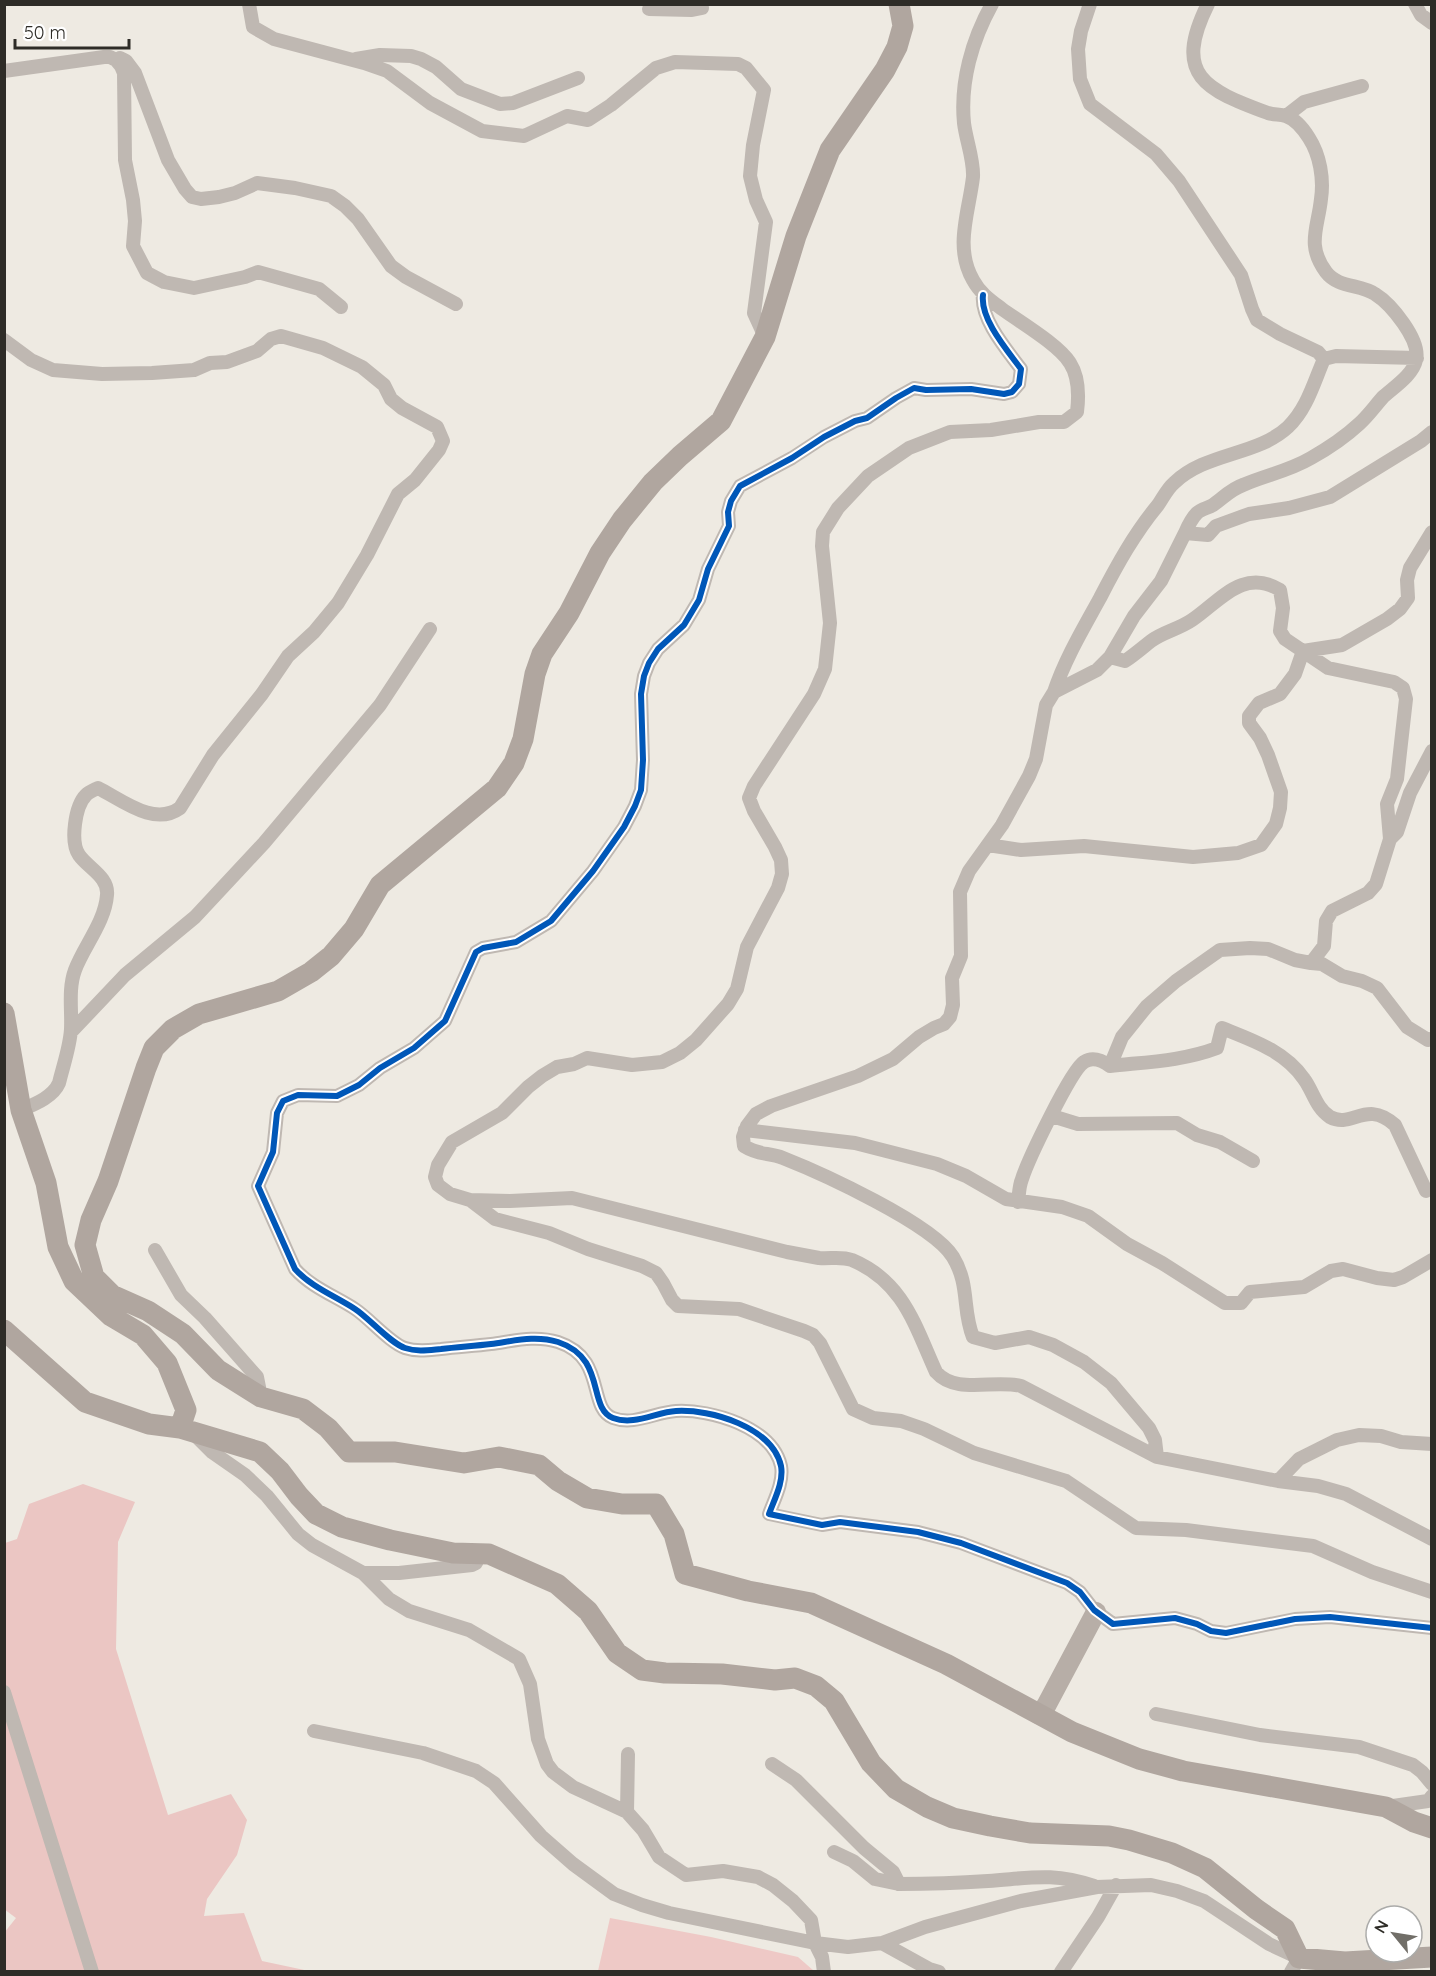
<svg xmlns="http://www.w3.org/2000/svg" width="1436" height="1976" font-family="Quicksand,sans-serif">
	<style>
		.green { fill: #eec9c6 }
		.forest { fill: #ebc6c3 }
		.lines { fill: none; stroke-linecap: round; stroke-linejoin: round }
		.street { stroke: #bfb8b2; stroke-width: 14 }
		.secondary { stroke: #b7aea7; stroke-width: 20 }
		.primary { stroke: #b0a69f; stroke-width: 21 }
		.cycleway-casing { stroke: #fff; stroke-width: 10 }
		.cycleway { stroke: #0057b8; stroke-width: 6 }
	</style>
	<rect width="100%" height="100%" fill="#eeeae2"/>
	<path class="green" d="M 610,1918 L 711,1937 L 798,1957 L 814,1971 L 598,1971 Z"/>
	<path class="forest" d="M 83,1484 L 135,1502 L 118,1542 L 116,1649 L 168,1815 L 231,1794 L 247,1820 L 237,1855 L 207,1899 L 204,1916 L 244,1913 L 262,1961 L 309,1971 L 5,1971 L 4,1933 L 16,1918 L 4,1909 L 5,1543 L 17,1539 L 29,1504 Z"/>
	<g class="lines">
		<path class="street" d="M 249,4 L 253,27 L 274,39 L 364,63 L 387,71 L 430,103 L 482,131 L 524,136 L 567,116 L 588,120 L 611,105 L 656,68 L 675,62 L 738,64 L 746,68 L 764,90 L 753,145 L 750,176 L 756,200 L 766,222 L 754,313 L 765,337
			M 992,4 C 972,40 960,82 964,123 C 966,140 974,160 973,177 C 969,212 954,247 973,280 C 980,293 990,300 1002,309 C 1020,322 1059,345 1070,363 C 1079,377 1079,396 1077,412 L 1064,422 L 1039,422 L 991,430 L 950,432 L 909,448 L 868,476 L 838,508 L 823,532 L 822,546 L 830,623 L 825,669 L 814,694 L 754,786 L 749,798 L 754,811 L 775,847 L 781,860 L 782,874 L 778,888 L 747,947 L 737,989 L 728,1004 L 696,1040 L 680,1053 L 662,1062 L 632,1065 L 587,1058 L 574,1064 L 557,1067 L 542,1076 L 528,1087 L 502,1113 L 452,1142 L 438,1165 L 435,1177 L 438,1185 L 450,1194 L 470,1200 L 510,1201 L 572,1198 L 787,1252 C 798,1254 808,1256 819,1258 C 830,1259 841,1256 852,1260 C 904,1282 915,1326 936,1372 C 956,1395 994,1379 1021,1386 L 1157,1457
			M 1415,4 L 1421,15 L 1432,23
			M 649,9 L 692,10 L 702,8 L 701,4
			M 120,58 L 126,61 L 135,73 L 168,160 L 185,189 L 192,197 L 201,199 L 219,197 L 235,193 L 257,183 L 295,188 L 331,196 L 345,206 L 358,219 L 391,266 L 406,277 L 456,304
			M 356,59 L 380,55 L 411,56 L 421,59 L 436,67 L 461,89 L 500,104 L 513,103 L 578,78
			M 4,71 L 104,57 L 110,57 L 116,60 L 121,66 L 124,73 L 125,160 L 133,200 L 135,221 L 133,246 L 147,273 L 164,282 L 194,288 L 245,277 L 258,272 L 319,289 L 341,307
			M 1286,116 L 1304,102 L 1362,86
			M 983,295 C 980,319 1007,350 1021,369 L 1019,384 L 1012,392 L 1004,394 L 971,389 L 926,390 L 914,388 L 896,398 L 867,418 L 855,421 L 824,437 L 792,458 L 740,486 L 731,501 L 728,512 L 729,526 L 708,569 L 699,600 L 684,625 L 658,649 L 649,663 L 644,676 L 641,694 L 643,760 L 641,790 L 635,806 L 624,827 L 593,871 L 551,921 L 516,942 L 483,948 L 476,952 L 445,1021 L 414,1048 L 380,1068 L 359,1085 L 337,1096 L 298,1095 L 283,1101 L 277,1113 L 273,1152 L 258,1186 L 295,1269 C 311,1287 335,1296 355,1309 C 369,1318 390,1343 405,1348 C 417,1352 429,1350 441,1349 C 458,1347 474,1346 491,1344 C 514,1341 535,1335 558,1342 C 607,1358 587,1408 613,1418 C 634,1426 656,1412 676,1411 C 711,1409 772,1427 781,1466 C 784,1482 774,1500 769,1514 L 822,1525 L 840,1522 L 918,1532 L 961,1543 L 1067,1583 L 1080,1592 L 1094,1610 L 1113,1624 L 1175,1618 L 1197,1624 L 1211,1631 L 1226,1633 L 1295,1619 L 1330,1617 L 1432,1628
			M 4,340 L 31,360 L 53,370 L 102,374 L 152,373 L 194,370 L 210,363 L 227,362 L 257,351 L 271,339 L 281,336 L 323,348 L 362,367 L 384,385 L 391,399 L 402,408 L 437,427 L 443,441 L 439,450 L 415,480 L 398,494 L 367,555 L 338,603 L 314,632 L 288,656 L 262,694 L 213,755 L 180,808 C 154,827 122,800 98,788 C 94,790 89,792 86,795 C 75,806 70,842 79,855 C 88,868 109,877 107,895 C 105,922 84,946 75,970 C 68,989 72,1010 71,1029 C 70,1047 63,1066 59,1083 C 53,1097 35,1104 21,1110
			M 1324,359 L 1336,356 L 1417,358
			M 1432,432 L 1421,441 L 1330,497 L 1289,508 L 1249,514 L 1216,526 L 1208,535 L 1185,533 L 1161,581 L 1134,616 L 1110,657 L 1097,670 L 1054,692 L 1046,705 L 1036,759 L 1029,776 L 1002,825 L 969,871 L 960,892 L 961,956 L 952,978 L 953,1005 L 950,1017 L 944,1024 L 934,1028 L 919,1037 L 893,1059 L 858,1076 L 771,1106 L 756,1114 L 747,1126 L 743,1137 L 744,1146 C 760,1156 768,1152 783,1158 C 821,1173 933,1224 953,1257 C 970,1285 962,1310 973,1337 L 995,1343 L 1029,1337 L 1053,1345 L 1084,1362 L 1111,1383 L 1149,1428 L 1155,1440 L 1157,1457 L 1278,1481 L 1318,1486 L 1346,1494 L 1432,1539
			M 1185,533 C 1188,526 1192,518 1197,513 C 1201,509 1208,508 1213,505 C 1223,498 1231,489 1243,485 C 1266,475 1289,471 1311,458 C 1327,449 1345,437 1359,424 C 1368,416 1375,406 1383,397 C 1394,387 1413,375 1416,360 C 1421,340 1391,304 1375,294 C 1360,284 1338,288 1326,272 C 1306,245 1318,228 1321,199 C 1324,179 1320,155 1309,138 C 1304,130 1295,119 1286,116 C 1280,114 1274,115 1268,113 C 1206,90 1172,76 1208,4
			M 1110,657 L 1125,661 C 1134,655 1142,648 1151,641 C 1163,632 1179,629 1192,620 C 1219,602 1243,567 1280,590 L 1283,608 L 1280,631 L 1285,639 L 1328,668 L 1394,682 L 1403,688 L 1406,699 L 1397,779 L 1387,804 L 1390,839
			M 1054,692 C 1065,659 1083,629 1100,598 C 1117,565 1134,534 1158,505 C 1163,498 1167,489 1174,483 C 1206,452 1257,456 1288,427 C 1307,409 1314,382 1324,359 L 1318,352 L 1280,334 L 1257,320 L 1252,309 L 1241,275 L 1179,181 L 1156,154 L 1090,104 L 1080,79 L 1078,49 L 1081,31 L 1090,4
			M 1432,751 L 1410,793 L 1397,832 L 1390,839 L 1376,884 L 1368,893 L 1332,911 L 1326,921 L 1324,946 L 1311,963 L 1322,964 L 1342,976 L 1362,981 L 1377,988 L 1407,1027 L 1428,1040 L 1432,1039
			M 988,845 L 1021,850 L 1084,846 L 1193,857 L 1238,853 L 1261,845 L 1276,824 L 1280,808 L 1281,792 L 1268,755 L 1260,738 L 1249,723 L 1249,716 L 1259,703 L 1280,694 L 1295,674 L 1303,651 L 1342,645 L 1387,619 L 1400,609 L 1408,598 L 1407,580 L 1410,568 L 1432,532
			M 71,1032 L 125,975 L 195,917 L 264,843 L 380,705 L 430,629
			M 1110,1066 C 1146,1062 1183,1061 1217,1048 L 1222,1028 C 1252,1040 1285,1051 1304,1079 C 1313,1091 1316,1108 1330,1117 C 1352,1129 1366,1099 1395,1125 L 1426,1191
			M 1052,1116 L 1078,1124 L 1177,1123 L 1197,1135 L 1220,1142 L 1253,1161
			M 745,1130 L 855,1143 L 937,1164 L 966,1176 L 1006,1199 L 1062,1207 L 1088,1216 L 1127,1244 L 1162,1263 L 1225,1303 L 1241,1303 L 1250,1292 L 1304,1287 L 1331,1271 L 1343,1269 L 1377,1278 L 1394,1280 L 1403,1277 L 1432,1260
			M 470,1200 L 495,1219 L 549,1233 L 588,1249 L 642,1266 L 656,1273 L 663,1283 L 672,1300 L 678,1306 L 739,1309 L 804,1331 L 813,1335 L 820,1343 L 853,1409 L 873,1418 L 901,1421 L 924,1429 L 974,1453 L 1066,1481 L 1136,1528 L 1186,1530 L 1313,1546 L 1372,1572 L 1432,1592
			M 1018,1202 C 1019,1195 1019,1186 1022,1179 C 1028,1160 1071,1070 1084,1062 C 1093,1056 1103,1061 1110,1066 L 1122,1037 L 1147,1006 L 1176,981 L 1220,950 L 1250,948 L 1268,949 L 1295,960 L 1311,963
			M 155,1250 L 181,1295 L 205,1318 L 257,1377 L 261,1397
			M 195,1435 L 212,1452 L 245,1475 L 267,1496 L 298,1534 L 312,1545 L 363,1573 L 389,1599 L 409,1611 L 469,1630 L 519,1659 L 530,1684 L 538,1739 L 547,1764 L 553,1772 L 573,1787 L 627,1812 L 643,1830 L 659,1857 L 686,1875 L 723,1871 L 758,1877 L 773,1885 L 793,1901 L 811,1920 L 815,1943 L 848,1947 L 882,1943 L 925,1927 L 1021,1901 L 1097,1887 L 1151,1885 L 1177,1891 L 1204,1901 L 1269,1944 L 1299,1958 L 1291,1972
			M 1278,1481 L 1299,1459 L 1337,1440 L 1359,1435 L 1381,1436 L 1401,1442 L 1432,1444
			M 363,1573 L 399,1573 L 472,1565 L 476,1563 L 480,1553
			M 4,1692 L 92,1972
			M 1156,1714 L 1260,1735 L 1359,1747 L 1413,1765 L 1422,1772 L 1432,1784
			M 314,1731 L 423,1753 L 476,1771 L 494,1783 L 541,1836 L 573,1864 L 614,1894 L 642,1905 L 669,1913 L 815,1943 L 822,1957 L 824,1972
			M 772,1764 L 796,1780 L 864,1848 L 893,1872 L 899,1884 C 929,1884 959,1883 988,1881 C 1031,1878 1052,1872 1094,1886
			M 1386,1807 L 1428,1801 L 1432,1796
			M 627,1812 L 628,1754
			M 834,1852 L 853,1861 L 875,1879 L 899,1884
			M 882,1943 L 929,1969 L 939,1972
			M 1061,1972 L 1098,1917 L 1116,1885"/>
		<path class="secondary" d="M 1038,1714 L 1046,1706 L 1096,1612"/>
		<path class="primary" d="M 899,4 L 903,26 L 897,47 L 885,70 L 830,150 L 796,236 L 765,337 L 721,421 L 680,456 L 653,482 L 622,520 L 600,553 L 569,613 L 542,654 L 535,674 L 523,739 L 514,763 L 497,788 L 380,885 L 354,929 L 331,956 L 311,972 L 278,991 L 199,1014 L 173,1029 L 154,1048 L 146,1068 L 108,1181 L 91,1220 L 85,1245 L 94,1277 L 112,1295 L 148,1311 L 183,1334 L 218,1370 L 261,1397 L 303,1409 L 328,1428 L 349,1452 L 395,1452 L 464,1463 L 499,1457 L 539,1465 L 558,1481 L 587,1498 L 622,1504 L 656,1504 L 674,1534 L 685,1574 L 748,1591 L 811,1603 L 946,1664 L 1072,1732 L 1139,1759 L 1183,1771 L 1386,1807 L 1414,1822 L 1432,1828
			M 4,1013 L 21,1110 L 46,1183 L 58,1247 L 74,1281 L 111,1316 L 143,1335 L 167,1363 L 186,1410 L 180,1428 L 260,1452 L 280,1471 L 299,1496 L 316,1514 L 342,1527 L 390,1540 L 453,1553 L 489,1554 L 557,1584 L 588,1611 L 617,1653 L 642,1670 L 665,1673 L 722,1674 L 775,1680 L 795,1678 L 816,1686 L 834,1701 L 871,1763 L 896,1789 L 927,1807 L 953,1818 L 990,1826 L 1030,1833 L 1109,1836 L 1129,1840 L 1172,1853 L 1205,1868 L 1256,1909 L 1285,1929 L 1299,1958 L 1345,1962 L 1432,1957
			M 4,1330 L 85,1402 L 149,1424 L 180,1428"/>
		<defs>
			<path id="cycleway" d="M 983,295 C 980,319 1007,350 1021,369 L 1019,384 L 1012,392 L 1004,394 L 971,389 L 926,390 L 914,388 L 896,398 L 867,418 L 855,421 L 824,437 L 792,458 L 740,486 L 731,501 L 728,512 L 729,526 L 708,569 L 699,600 L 684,625 L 658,649 L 649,663 L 644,676 L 641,694 L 643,760 L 641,790 L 635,806 L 624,827 L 593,871 L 551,921 L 516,942 L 483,948 L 476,952 L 445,1021 L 414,1048 L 380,1068 L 359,1085 L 337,1096 L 298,1095 L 283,1101 L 277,1113 L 273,1152 L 258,1186 L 295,1269 C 311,1287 335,1296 355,1309 C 369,1318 390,1343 405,1348 C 417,1352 429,1350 441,1349 C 458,1347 474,1346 491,1344 C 514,1341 535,1335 558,1342 C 607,1358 587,1408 613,1418 C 634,1426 656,1412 676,1411 C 711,1409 772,1427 781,1466 C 784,1482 774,1500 769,1514 L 822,1525 L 840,1522 L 918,1532 L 961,1543 L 1067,1583 L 1080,1592 L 1094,1610 L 1113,1624 L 1175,1618 L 1197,1624 L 1211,1631 L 1226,1633 L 1295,1619 L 1330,1617 L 1432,1628"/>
		</defs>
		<use href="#cycleway" class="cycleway-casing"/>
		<use href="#cycleway" class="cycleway"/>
	</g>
	<rect width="1436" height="1976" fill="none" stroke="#2e2c27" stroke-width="12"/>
	<g transform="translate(1394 1934) rotate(300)"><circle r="28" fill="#ffffff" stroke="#ababa9" stroke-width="1.5"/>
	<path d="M0-4.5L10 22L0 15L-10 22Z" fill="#716e68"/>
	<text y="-9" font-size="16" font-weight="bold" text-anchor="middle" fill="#2e2c27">N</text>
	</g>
	<path d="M15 39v9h114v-9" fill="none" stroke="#2e2c27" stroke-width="3"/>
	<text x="24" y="39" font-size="18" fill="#2e2c27" stroke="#ffffff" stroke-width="4.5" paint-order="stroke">50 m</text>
</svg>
